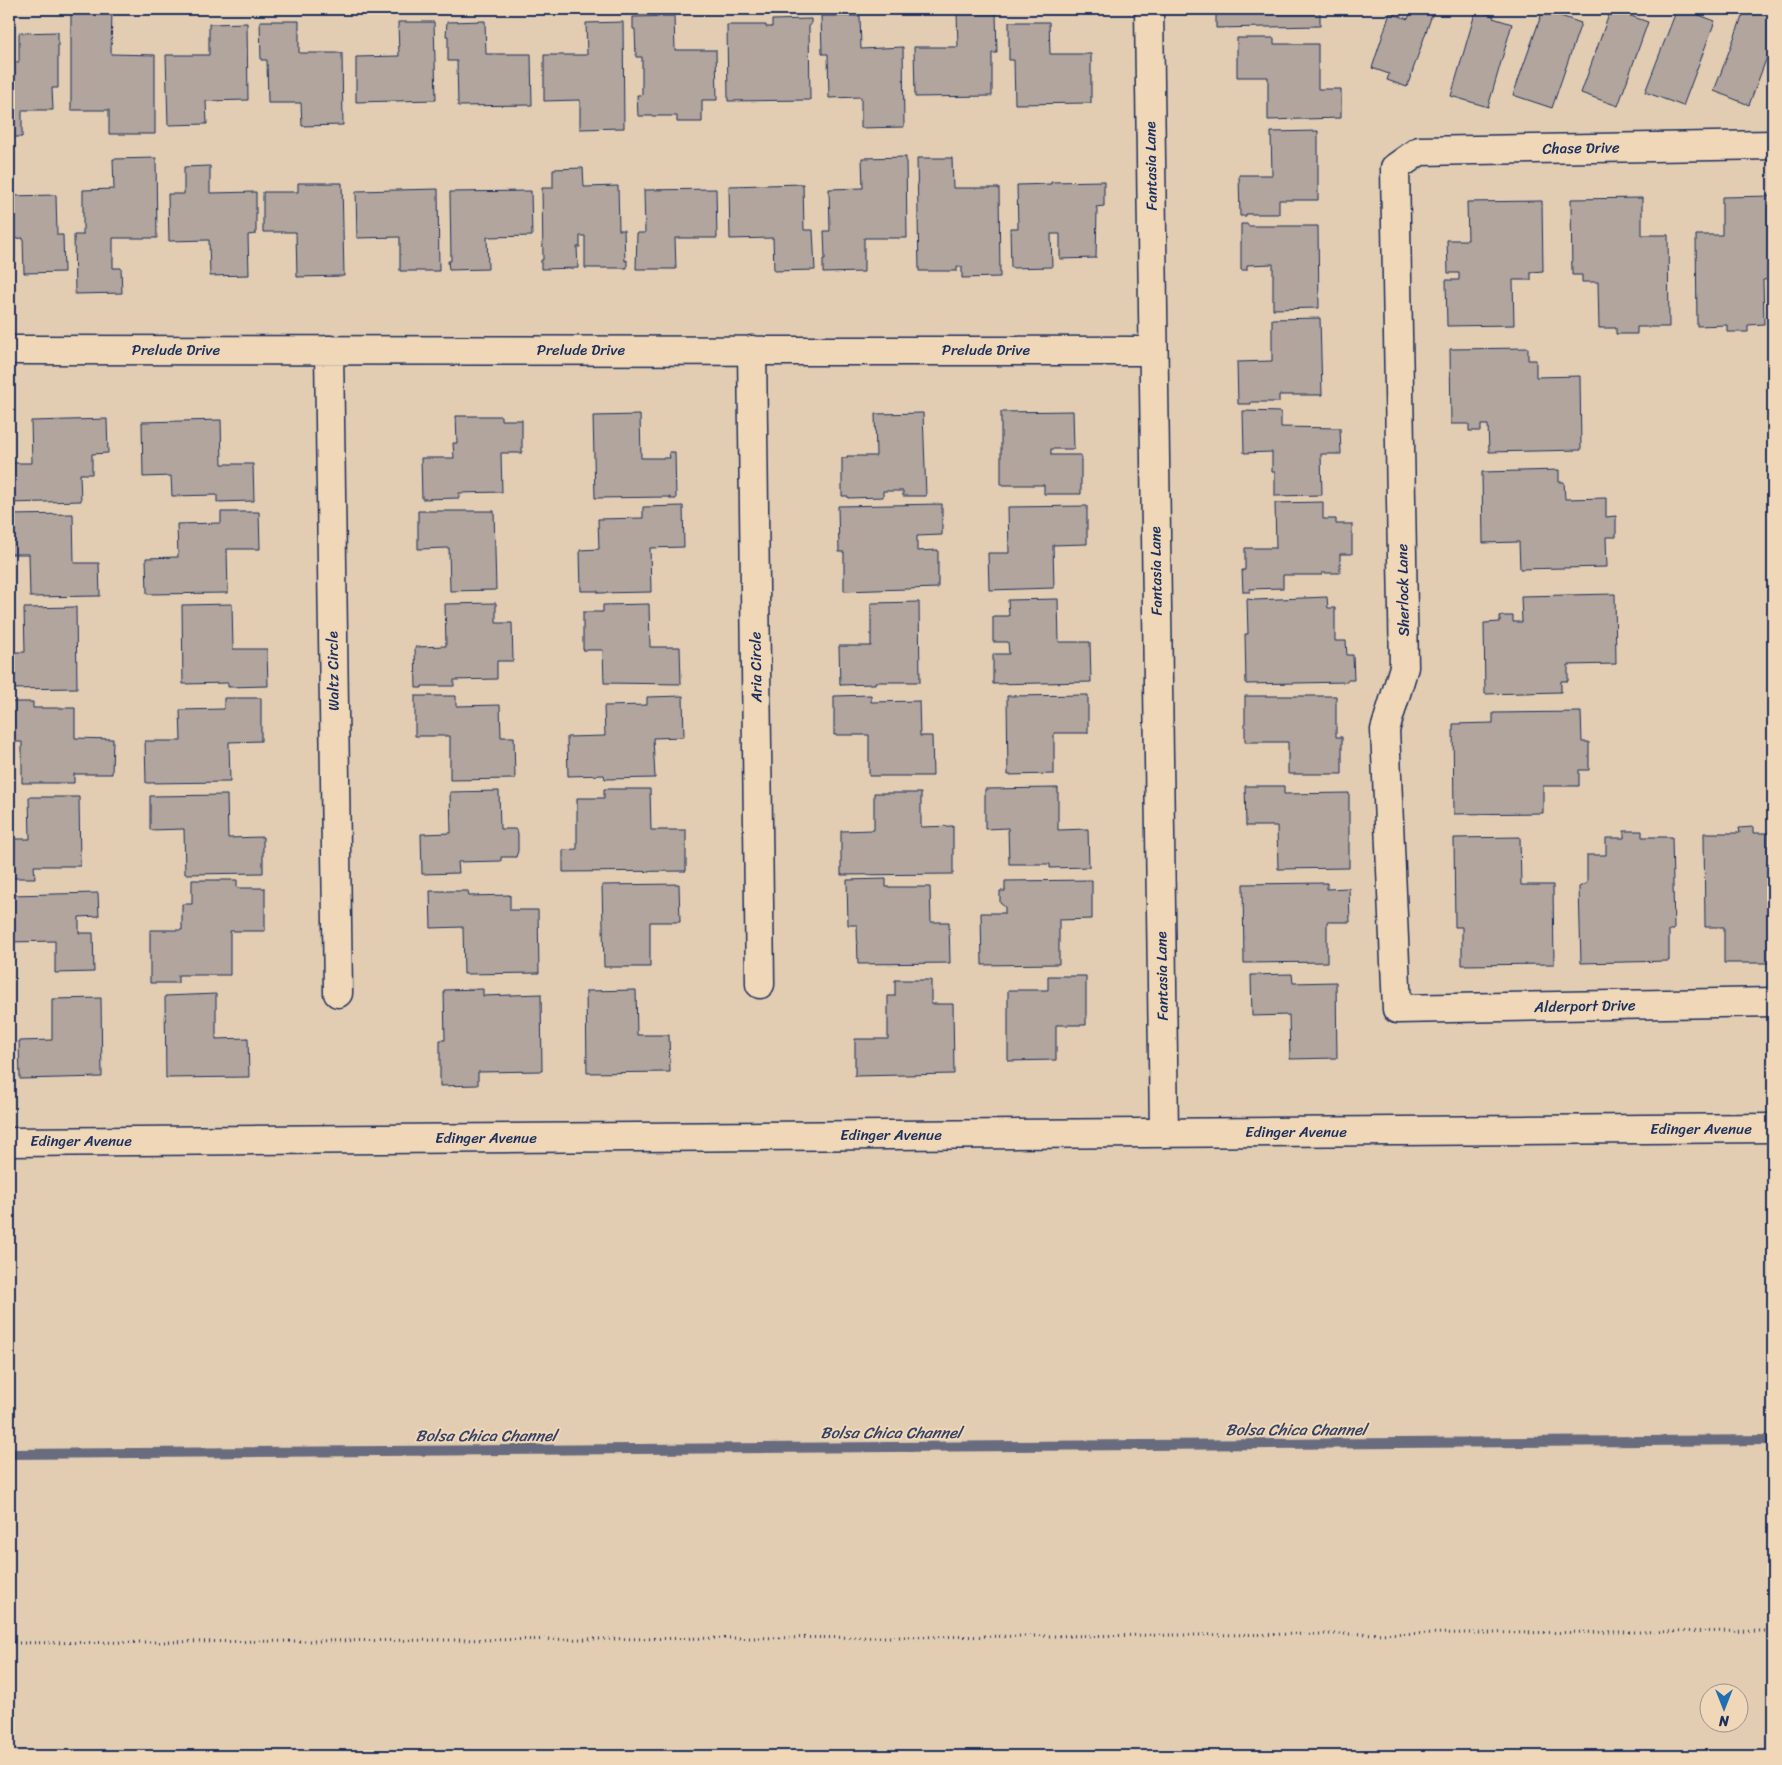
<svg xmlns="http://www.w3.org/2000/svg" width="1782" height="1765" font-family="Sriracha,sans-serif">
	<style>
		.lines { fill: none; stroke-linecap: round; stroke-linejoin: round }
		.stream { stroke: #686c7e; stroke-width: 10 }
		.building { fill: #b1a59d; stroke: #1b2f5e }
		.minor-casing { stroke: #1b2f5e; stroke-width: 31 }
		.secondary-casing { stroke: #1b2f5e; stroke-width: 31 }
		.path { stroke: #1b2f5e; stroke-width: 3; stroke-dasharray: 1 4; stroke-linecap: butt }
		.minor { stroke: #efd7b7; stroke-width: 28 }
		.secondary { stroke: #efd7b7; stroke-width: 28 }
		.labels { text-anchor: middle; stroke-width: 4; stroke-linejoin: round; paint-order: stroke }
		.street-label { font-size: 15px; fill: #1b2f5e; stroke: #efd7b7 }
		.water-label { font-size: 16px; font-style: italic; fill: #354369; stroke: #efd7b7 }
	</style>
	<rect width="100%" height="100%" fill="#e2cdb2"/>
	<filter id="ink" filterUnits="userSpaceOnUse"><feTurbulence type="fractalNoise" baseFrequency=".02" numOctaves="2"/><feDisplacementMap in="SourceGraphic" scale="10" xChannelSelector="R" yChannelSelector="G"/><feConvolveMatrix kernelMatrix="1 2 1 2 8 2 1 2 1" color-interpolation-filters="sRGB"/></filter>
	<g filter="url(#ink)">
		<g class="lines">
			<path class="stream" d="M 9,1454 L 1773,1440"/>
		</g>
		<path class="building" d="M 71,9 L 112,9 L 111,54 L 155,55 L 155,134 L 109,134 L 109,110 L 71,110 Z
			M 1216,9 L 1320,9 L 1320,26 L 1216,28 Z
			M 1412,9 L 1434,9 L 1407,87 L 1387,80 L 1389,74 L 1372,68 L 1390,13 L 1408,19 Z
			M 1611,9 L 1648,22 L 1618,106 L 1581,93 Z
			M 1677,9 L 1683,9 L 1715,21 L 1683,106 L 1645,92 Z
			M 1745,9 L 1757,9 L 1773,15 L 1773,41 L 1749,105 L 1714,91 Z
			M 1476,10 L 1494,16 L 1493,18 L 1512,24 L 1488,107 L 1451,96 Z
			M 1543,10 L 1581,23 L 1552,108 L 1513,95 Z
			M 957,13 L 996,13 L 997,53 L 992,53 L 992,96 L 915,97 L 914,47 L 958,47 Z
			M 674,16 L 675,50 L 716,50 L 717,100 L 702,100 L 702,122 L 677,122 L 677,116 L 638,116 L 637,95 L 642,95 L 642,57 L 636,57 L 635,29 L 633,29 L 633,17 Z
			M 821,16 L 860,16 L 861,49 L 903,47 L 904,127 L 861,128 L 861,97 L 829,98 L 828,54 L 822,54 Z
			M 811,19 L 811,25 L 809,25 L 810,100 L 728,101 L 727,25 L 766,25 L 766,27 L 772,27 L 772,20 Z
			M 260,21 L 299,21 L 299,53 L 342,53 L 343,125 L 302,126 L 301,103 L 268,103 L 267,60 L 261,60 Z
			M 485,21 L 486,54 L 531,54 L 532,105 L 458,106 L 457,61 L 448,61 L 448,36 L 446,36 L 447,22 Z
			M 398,22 L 434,22 L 436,100 L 356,102 L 356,57 L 399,56 Z
			M 623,22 L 624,128 L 580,129 L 580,100 L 544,101 L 544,55 L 587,55 L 586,23 Z
			M 1009,22 L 1049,22 L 1050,54 L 1091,54 L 1091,103 L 1015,104 L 1014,60 L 1009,60 Z
			M 247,23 L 248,100 L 206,101 L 207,124 L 168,125 L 166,55 L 209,55 L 209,24 Z
			M 58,32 L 58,88 L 52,88 L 53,110 L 22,110 L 22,137 L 9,137 L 9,62 L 19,62 L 19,33 Z
			M 1237,38 L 1274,38 L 1274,44 L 1318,44 L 1318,89 L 1341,89 L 1341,118 L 1268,120 L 1268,77 L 1237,77 Z
			M 1318,131 L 1318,200 L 1279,200 L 1279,214 L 1246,214 L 1246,216 L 1240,216 L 1239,175 L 1272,175 L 1271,132 Z
			M 906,157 L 907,238 L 864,238 L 864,272 L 823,273 L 823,259 L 825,259 L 824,231 L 830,231 L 829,189 L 863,188 L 862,158 Z
			M 156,158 L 157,238 L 113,238 L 113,268 L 121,268 L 122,293 L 75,294 L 74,235 L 83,235 L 83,190 L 114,189 L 113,159 Z
			M 917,158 L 952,158 L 953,188 L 999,188 L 1000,277 L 962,278 L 962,267 L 957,267 L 957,271 L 919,271 Z
			M 210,166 L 210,193 L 256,192 L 256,234 L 248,235 L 249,275 L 210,276 L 209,240 L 169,241 L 168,194 L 184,194 L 184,167 Z
			M 583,168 L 584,187 L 618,186 L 619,230 L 624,230 L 625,261 L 627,260 L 627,268 L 585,268 L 585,236 L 580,236 L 580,247 L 577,247 L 578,268 L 541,269 L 541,260 L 543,260 L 542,188 L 553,188 L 553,169 Z
			M 1104,181 L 1104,206 L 1096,207 L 1097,209 L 1096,258 L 1060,259 L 1060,234 L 1051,234 L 1052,267 L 1011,268 L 1010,228 L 1018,228 L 1017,185 L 1051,184 L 1051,182 Z
			M 298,183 L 342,183 L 344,276 L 297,277 L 296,232 L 263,232 L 263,192 L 298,192 Z
			M 803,184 L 804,230 L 813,230 L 815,270 L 774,271 L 773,238 L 730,239 L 729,186 Z
			M 438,189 L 439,271 L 400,271 L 400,237 L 357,238 L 356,191 Z
			M 716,189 L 717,238 L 675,238 L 676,269 L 636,269 L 637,233 L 645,233 L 644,190 Z
			M 531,191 L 532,236 L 487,237 L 488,269 L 449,270 L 448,261 L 451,261 L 450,192 Z
			M 56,195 L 57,235 L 63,235 L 64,272 L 24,273 L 23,238 L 9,239 L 9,196 Z
			M 1773,196 L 1773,279 L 1763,280 L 1764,324 L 1748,325 L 1748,332 L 1727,332 L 1727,325 L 1697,326 L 1696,235 L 1722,235 L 1722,197 Z
			M 1642,198 L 1642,235 L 1668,235 L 1669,327 L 1637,327 L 1637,334 L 1616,334 L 1616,328 L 1599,328 L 1598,282 L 1582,282 L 1582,275 L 1572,275 L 1571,199 Z
			M 1542,201 L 1543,271 L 1531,272 L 1531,280 L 1513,280 L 1514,325 L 1447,326 L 1446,280 L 1459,280 L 1459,273 L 1448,273 L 1447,240 L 1468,240 L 1467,202 Z
			M 1241,224 L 1248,224 L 1248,226 L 1318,226 L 1319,308 L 1273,309 L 1273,264 L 1247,265 L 1247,270 L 1241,270 Z
			M 1320,318 L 1322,395 L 1279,395 L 1279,402 L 1251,402 L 1251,404 L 1238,404 L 1237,362 L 1272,361 L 1272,319 Z
			M 1528,348 L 1528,360 L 1536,360 L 1536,377 L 1580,376 L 1581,450 L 1489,452 L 1488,425 L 1481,425 L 1481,431 L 1469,431 L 1469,424 L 1451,424 L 1450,349 Z
			M 1073,411 L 1074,449 L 1051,449 L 1051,455 L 1081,455 L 1081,494 L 1044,494 L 1044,485 L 1001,485 L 1001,412 Z
			M 1243,411 L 1281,412 L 1281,427 L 1340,428 L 1341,454 L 1321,454 L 1322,495 L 1275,496 L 1275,472 L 1272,472 L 1272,452 L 1244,453 Z
			M 923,413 L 926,496 L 903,496 L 903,491 L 883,491 L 883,497 L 848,498 L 848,496 L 842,496 L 842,458 L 847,458 L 847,456 L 876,456 L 875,414 Z
			M 640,415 L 641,458 L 670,458 L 669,452 L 675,452 L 676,499 L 670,499 L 670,497 L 595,498 L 593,416 Z
			M 456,416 L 501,416 L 501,420 L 522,420 L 522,453 L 501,453 L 502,492 L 459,493 L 459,498 L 422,499 L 421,458 L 454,458 L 453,443 L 457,443 Z
			M 107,419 L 108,453 L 92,454 L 92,474 L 80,474 L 81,501 L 9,503 L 9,463 L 32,463 L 31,421 Z
			M 221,420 L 222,464 L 253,464 L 254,501 L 217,502 L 217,495 L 172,496 L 171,476 L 143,477 L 142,422 Z
			M 1559,470 L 1559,482 L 1564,482 L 1565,499 L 1606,498 L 1606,517 L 1616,516 L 1616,537 L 1606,537 L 1607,567 L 1520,569 L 1519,542 L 1483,543 L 1482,472 Z
			M 1323,502 L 1323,519 L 1336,519 L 1336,524 L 1352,524 L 1352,554 L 1340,554 L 1340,573 L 1322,573 L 1322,575 L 1283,575 L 1283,588 L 1250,589 L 1250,592 L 1243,592 L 1242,570 L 1245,570 L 1245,548 L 1276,548 L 1275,503 Z
			M 942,504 L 942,535 L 917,536 L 917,551 L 938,550 L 938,588 L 844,591 L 844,552 L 839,552 L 838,506 Z
			M 683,506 L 684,547 L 650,548 L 651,592 L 598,593 L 598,591 L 581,591 L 580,550 L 599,549 L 598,519 L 643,518 L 643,507 Z
			M 1087,506 L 1087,544 L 1053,545 L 1054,588 L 989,590 L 988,553 L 1009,553 L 1008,507 Z
			M 418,511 L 494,511 L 496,590 L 450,591 L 449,548 L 418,549 Z
			M 221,512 L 259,512 L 260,549 L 227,549 L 228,593 L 147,594 L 146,558 L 178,557 L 177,524 L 221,523 Z
			M 73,514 L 74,563 L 99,563 L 100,596 L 30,597 L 29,554 L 9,554 L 9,515 Z
			M 1615,594 L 1616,664 L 1568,665 L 1568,681 L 1561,681 L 1561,692 L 1485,694 L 1484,623 L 1500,622 L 1500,616 L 1513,616 L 1513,622 L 1522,622 L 1521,596 Z
			M 1327,597 L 1328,608 L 1335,608 L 1335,641 L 1346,641 L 1347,655 L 1353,655 L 1354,680 L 1347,680 L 1347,682 L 1246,684 L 1245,634 L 1248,634 L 1247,599 L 1255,600 Z
			M 1058,599 L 1059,642 L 1090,642 L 1091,682 L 993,684 L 993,654 L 1009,654 L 1008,642 L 993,642 L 993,616 L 1009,616 L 1008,600 Z
			M 919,602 L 920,682 L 875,682 L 875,684 L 840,685 L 839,646 L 871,646 L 871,603 Z
			M 496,603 L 496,623 L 512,623 L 513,661 L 497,661 L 497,679 L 454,680 L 454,686 L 422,686 L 422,688 L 416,688 L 415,647 L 446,646 L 445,604 Z
			M 232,604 L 233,649 L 267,649 L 268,686 L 228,687 L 228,683 L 183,684 L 182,605 Z
			M 649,604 L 650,647 L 680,647 L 681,684 L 604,683 L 603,650 L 583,650 L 583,612 L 603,612 L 603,605 Z
			M 76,607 L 77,688 L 9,689 L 9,652 L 25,652 L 24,608 Z
			M 871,695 L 871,702 L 919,701 L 920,736 L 932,736 L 933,776 L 869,776 L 869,735 L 834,735 L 834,696 Z
			M 1088,695 L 1088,733 L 1054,733 L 1054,774 L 1008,775 L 1007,696 Z
			M 415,696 L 456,696 L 456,706 L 500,705 L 501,737 L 514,737 L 515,779 L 450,780 L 450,736 L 415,736 Z
			M 683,696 L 684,737 L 653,738 L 655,778 L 605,779 L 604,775 L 568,776 L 567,737 L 605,736 L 604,706 L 647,705 L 647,697 Z
			M 1245,696 L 1336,696 L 1336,737 L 1342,737 L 1342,774 L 1288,774 L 1288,742 L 1245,742 Z
			M 224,698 L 261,698 L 261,741 L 229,742 L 230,782 L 146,783 L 145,741 L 181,741 L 180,710 L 224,709 Z
			M 9,702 L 33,702 L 33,708 L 75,708 L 75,738 L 113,739 L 112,774 L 74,774 L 74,783 L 22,783 L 22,742 L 9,742 Z
			M 1581,712 L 1582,742 L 1589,742 L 1589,770 L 1579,770 L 1579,786 L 1543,786 L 1543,813 L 1454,814 L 1453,724 L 1493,723 L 1493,713 Z
			M 1245,786 L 1284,786 L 1284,794 L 1349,793 L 1349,868 L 1278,869 L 1277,826 L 1246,826 Z
			M 1058,788 L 1058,830 L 1088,829 L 1089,867 L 1050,868 L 1050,864 L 1009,864 L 1008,828 L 985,829 L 985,789 Z
			M 604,789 L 650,789 L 651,830 L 686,830 L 686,871 L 563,872 L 563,850 L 577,849 L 577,798 L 604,798 Z
			M 499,791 L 500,829 L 515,829 L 518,833 L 518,851 L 516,857 L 501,857 L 501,861 L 458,862 L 459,873 L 422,874 L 421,834 L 451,833 L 450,792 Z
			M 874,793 L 921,793 L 921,827 L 953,826 L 953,874 L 841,875 L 841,831 L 874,830 Z
			M 227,795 L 228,838 L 263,837 L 263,873 L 185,874 L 184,829 L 150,830 L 150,796 Z
			M 29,797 L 79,797 L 80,866 L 34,866 L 35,878 L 9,878 L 9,839 L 30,839 Z
			M 1753,827 L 1753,833 L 1769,833 L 1770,883 L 1773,882 L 1773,963 L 1724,963 L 1724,927 L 1705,927 L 1704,833 L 1740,833 L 1739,828 Z
			M 1624,831 L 1642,831 L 1642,837 L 1672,837 L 1674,930 L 1669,930 L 1669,961 L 1581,963 L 1579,887 L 1587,883 L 1587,855 L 1606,855 L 1606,838 L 1624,838 Z
			M 1520,837 L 1521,885 L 1553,885 L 1554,964 L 1462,965 L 1462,927 L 1455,927 L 1454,838 Z
			M 886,879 L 886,887 L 930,887 L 931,922 L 949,922 L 950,963 L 858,964 L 857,925 L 848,925 L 847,880 Z
			M 192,880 L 237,880 L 237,888 L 265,888 L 265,931 L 230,931 L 230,975 L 178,975 L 178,983 L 150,983 L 150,930 L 182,930 L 182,904 L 192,904 Z
			M 1092,880 L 1092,919 L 1059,920 L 1059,964 L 982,965 L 981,913 L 1005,913 L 1005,907 L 1000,903 L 1000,891 L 1005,891 L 1005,881 Z
			M 1327,883 L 1327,889 L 1349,888 L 1350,922 L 1327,922 L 1327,962 L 1244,963 L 1243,884 Z
			M 679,884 L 680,922 L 650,922 L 650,967 L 604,967 L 602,885 Z
			M 430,891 L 468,891 L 469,896 L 510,895 L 510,910 L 538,910 L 539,973 L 464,974 L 463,927 L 431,928 Z
			M 98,893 L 99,916 L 79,917 L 79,933 L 93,933 L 94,972 L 55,973 L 55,941 L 10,942 L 10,895 Z
			M 1292,974 L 1293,983 L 1336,982 L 1337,1058 L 1290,1059 L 1289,1015 L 1252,1016 L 1251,975 Z
			M 1048,976 L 1086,976 L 1086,1025 L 1056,1025 L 1056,1060 L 1008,1061 L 1008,990 L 1048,990 Z
			M 895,980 L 931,980 L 931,1004 L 953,1004 L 954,1074 L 855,1076 L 855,1039 L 888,1039 L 888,996 L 895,996 Z
			M 483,989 L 483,996 L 541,994 L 542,1071 L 478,1072 L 478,1085 L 440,1086 L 440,1040 L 445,1040 L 444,990 Z
			M 636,990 L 637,1035 L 669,1035 L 670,1072 L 587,1073 L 586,991 Z
			M 216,994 L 216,1039 L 248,1038 L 249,1077 L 166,1078 L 165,996 Z
			M 101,998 L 102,1077 L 20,1079 L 19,1041 L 52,1040 L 52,999 Z"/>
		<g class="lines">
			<defs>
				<path id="minor" d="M 1149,9 L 1164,1133
					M 1773,145 L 1419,151 L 1395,168 L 1404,667 L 1385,730 L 1397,1009 L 1773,1002
					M 9,350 L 1153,351
					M 329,350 L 338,993
					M 752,350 L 760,984"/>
				<path id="secondary" d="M 9,1142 L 1773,1128"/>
			</defs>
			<use href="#minor" class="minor-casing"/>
			<use href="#secondary" class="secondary-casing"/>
			<path class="path" d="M 9,1643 L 1773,1631"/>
			<use href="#minor" class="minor"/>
			<use href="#secondary" class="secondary"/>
		</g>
	</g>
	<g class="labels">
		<g class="street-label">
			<text transform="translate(1581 148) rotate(-1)" y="5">Chase Drive</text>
			<text transform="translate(1151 166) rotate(-91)" y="5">Fantasia Lane</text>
			<text x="176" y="355">Prelude Drive</text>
			<text x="581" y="355">Prelude Drive</text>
			<text x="986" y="355">Prelude Drive</text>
			<text transform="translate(1156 571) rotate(-91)" y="5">Fantasia Lane</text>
			<text transform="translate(1403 590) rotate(-91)" y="5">Sherlock Lane</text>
			<text transform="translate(756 667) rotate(-91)" y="5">Aria Circle</text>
			<text transform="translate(333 671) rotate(-91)" y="5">Waltz Circle</text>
			<text transform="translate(1162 976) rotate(-91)" y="5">Fantasia Lane</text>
			<text transform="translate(1585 1006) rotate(-1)" y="5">Alderport Drive</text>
			<text x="1701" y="1134">Edinger Avenue</text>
			<text x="1296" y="1137">Edinger Avenue</text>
			<text x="891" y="1140">Edinger Avenue</text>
			<text x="486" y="1143">Edinger Avenue</text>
			<text x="81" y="1146">Edinger Avenue</text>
		</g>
		<g class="water-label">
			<text x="1296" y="1435">Bolsa Chica Channel</text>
			<text x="891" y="1438">Bolsa Chica Channel</text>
			<text x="486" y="1441">Bolsa Chica Channel</text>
		</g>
	</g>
	<rect width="1782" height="1765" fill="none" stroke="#efd7b7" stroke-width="30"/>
	<rect x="15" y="15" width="1752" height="1735" fill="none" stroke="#1b2f5e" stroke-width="2" filter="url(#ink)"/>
	<g transform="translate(1724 1708) rotate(180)"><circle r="24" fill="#efd7b7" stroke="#9a9493"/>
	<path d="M0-4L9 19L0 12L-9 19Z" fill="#1f6fb2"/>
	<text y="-8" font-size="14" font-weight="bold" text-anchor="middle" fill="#1b2f5e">N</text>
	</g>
</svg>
